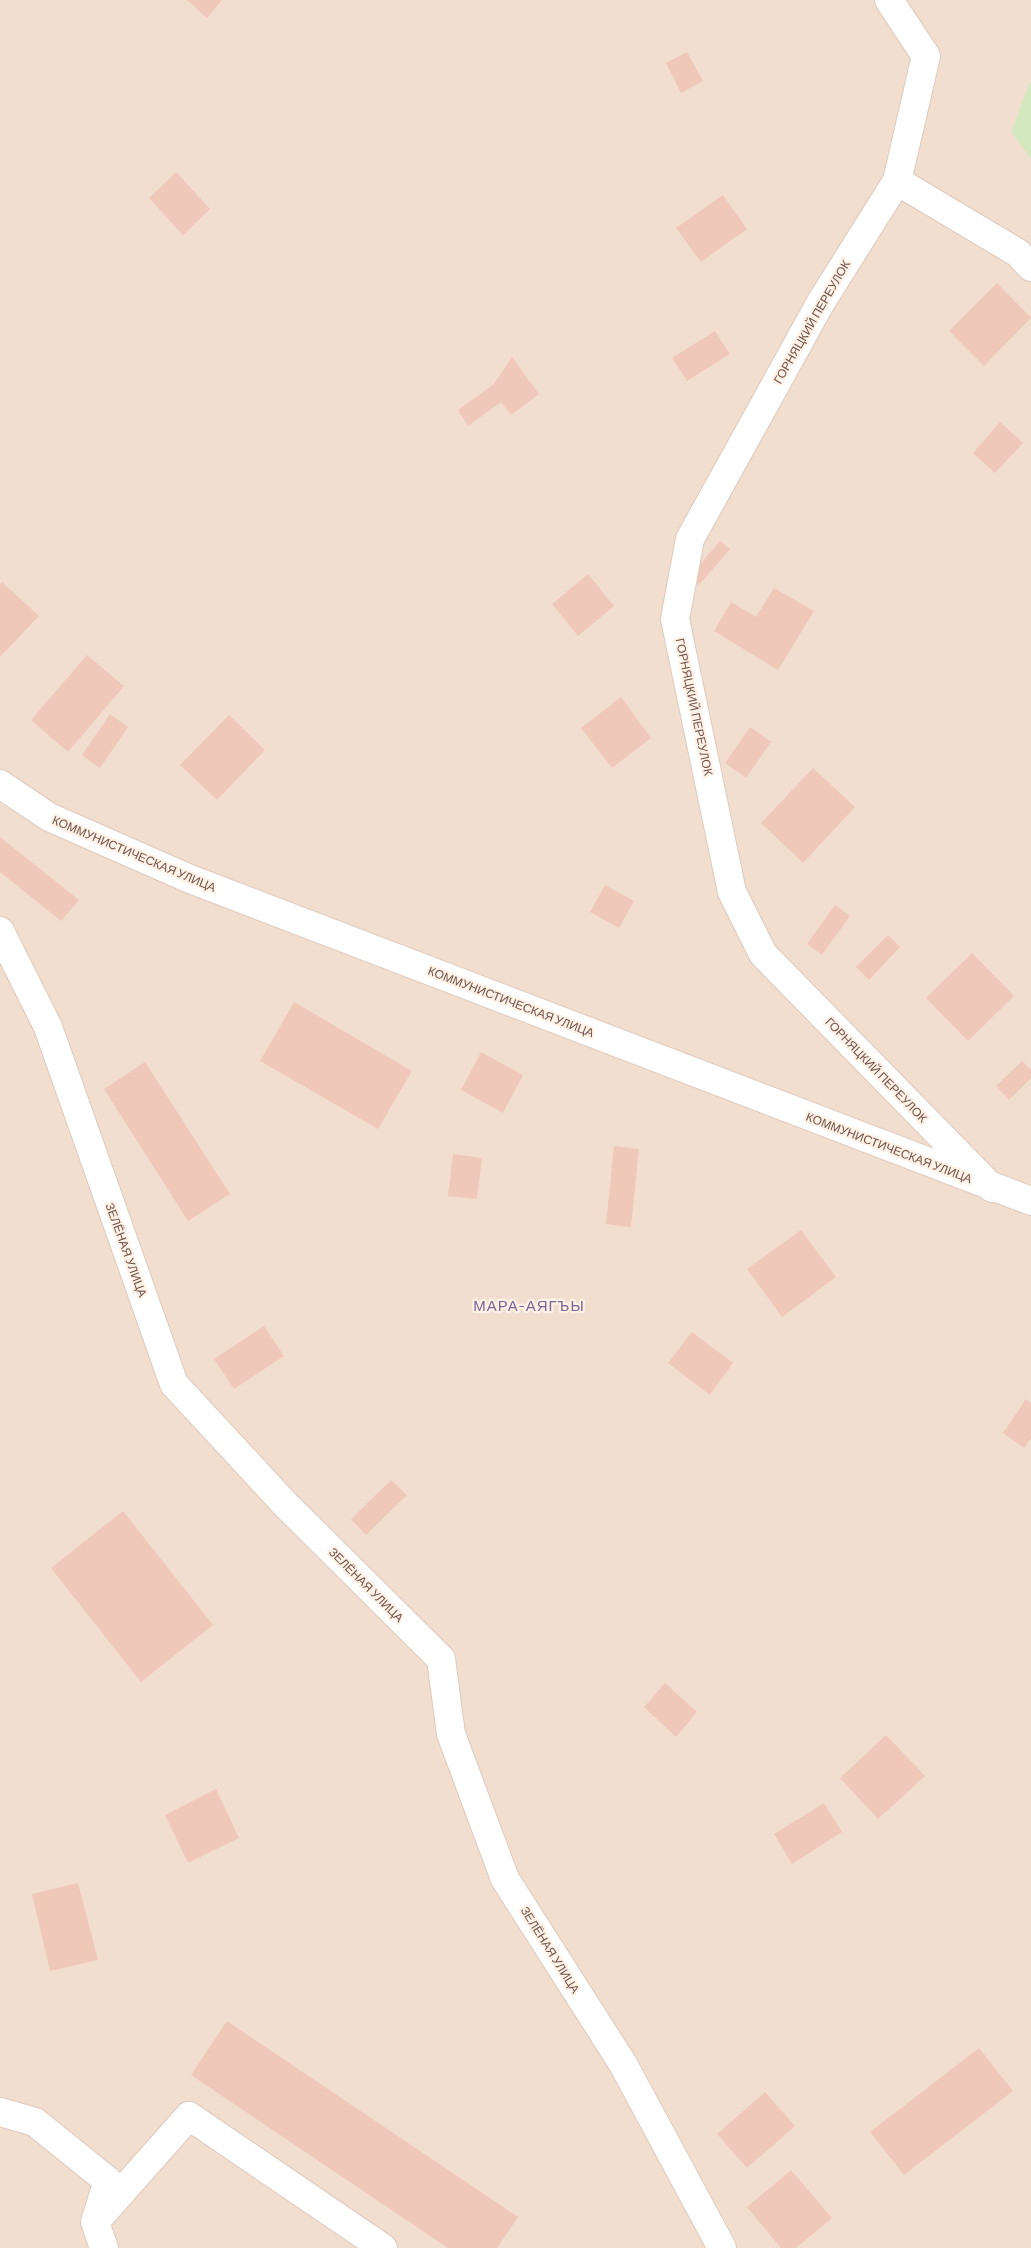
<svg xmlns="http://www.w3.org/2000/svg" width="1031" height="2248" font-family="Barlow,sans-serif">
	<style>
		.residential { fill: #f2decf }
		.green { fill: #d4e8c0 }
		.building { fill: #efc8b9 }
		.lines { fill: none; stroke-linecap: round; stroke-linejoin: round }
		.minor-casing { stroke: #dfc9bd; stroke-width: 30 }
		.minor { stroke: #fff; stroke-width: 28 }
		.labels { text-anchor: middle; stroke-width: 4.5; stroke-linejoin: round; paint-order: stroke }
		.street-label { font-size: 12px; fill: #715249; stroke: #fef2e6 }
		.quarter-label { font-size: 15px; letter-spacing: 1px; fill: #7e6494; stroke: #fef2e6 }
	</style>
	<rect width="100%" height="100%" fill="#fbede0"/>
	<path class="residential" d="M 0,0 L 1031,0 L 1031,2248 L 0,2248 Z"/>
	<path class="green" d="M 1031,80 L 1031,159 L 1011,132 Z"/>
	<path class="building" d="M 187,0 L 222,0 L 207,18 Z
		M 687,52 L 703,81 L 681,93 L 666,63 Z
		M 176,172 L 210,209 L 183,235 L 149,198 Z
		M 723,195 L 747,229 L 701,262 L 676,228 Z
		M 997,283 L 1031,318 L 984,366 L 949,331 Z
		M 715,331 L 730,354 L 687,381 L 672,358 Z
		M 512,357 L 539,394 L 511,415 L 501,402 L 468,426 L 458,410 L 494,384 Z
		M 1000,422 L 1023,443 L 995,473 L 973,453 Z
		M 720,541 L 730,549 L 699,585 L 689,577 Z
		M 588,574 L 614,606 L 578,636 L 552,604 Z
		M 2,582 L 39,616 L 0,657 L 0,585 Z
		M 774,588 L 814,611 L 778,670 L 714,631 L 731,602 L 756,617 Z
		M 87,655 L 124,686 L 68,752 L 31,720 Z
		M 621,697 L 651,738 L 612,768 L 581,728 Z
		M 110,714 L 128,727 L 100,768 L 82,755 Z
		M 229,715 L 265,750 L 217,800 L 180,765 Z
		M 750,727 L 771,742 L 746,778 L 725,763 Z
		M 813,768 L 855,807 L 803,863 L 761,823 Z
		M 0,837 L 79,900 L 61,921 L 0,872 Z
		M 605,885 L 634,901 L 619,928 L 590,912 Z
		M 835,905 L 850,916 L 822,955 L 807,944 Z
		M 888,935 L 900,947 L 869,980 L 856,967 Z
		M 972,953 L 1014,996 L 968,1041 L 926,998 Z
		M 294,1002 L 412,1071 L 378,1129 L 260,1061 Z
		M 481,1052 L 523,1075 L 503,1113 L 461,1090 Z
		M 1022,1061 L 1031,1070 L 1031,1078 L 1009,1100 L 996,1086 Z
		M 145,1062 L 230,1194 L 188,1221 L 104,1089 Z
		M 614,1146 L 639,1149 L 631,1227 L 606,1224 Z
		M 453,1154 L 482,1158 L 477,1199 L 448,1196 Z
		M 801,1230 L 836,1277 L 782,1317 L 747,1269 Z
		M 264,1326 L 284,1356 L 234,1389 L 214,1359 Z
		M 692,1332 L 733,1363 L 710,1395 L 668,1363 Z
		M 1026,1399 L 1031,1403 L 1031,1438 L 1024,1448 L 1003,1433 Z
		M 391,1480 L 407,1495 L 366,1535 L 351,1519 Z
		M 123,1511 L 213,1625 L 141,1682 L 51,1568 Z
		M 665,1683 L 697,1712 L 676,1737 L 644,1707 Z
		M 886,1735 L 925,1776 L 878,1819 L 840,1778 Z
		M 216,1789 L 239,1838 L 188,1863 L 165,1815 Z
		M 824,1803 L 842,1832 L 792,1864 L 774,1834 Z
		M 78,1883 L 98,1960 L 50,1971 L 32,1894 Z
		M 227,2021 L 518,2217 L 497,2248 L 448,2248 L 191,2075 Z
		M 979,2048 L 1013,2091 L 904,2175 L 870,2132 Z
		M 765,2092 L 795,2126 L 747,2168 L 717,2134 Z
		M 791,2170 L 832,2218 L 796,2248 L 781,2248 L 747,2207 Z"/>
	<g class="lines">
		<defs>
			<path id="minor" d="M 889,0 L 926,56 L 897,181 L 1018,253 L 1031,267
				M 897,181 L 821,302 L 690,539 L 675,619 L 732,892 L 763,954 L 992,1188
				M 0,784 L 49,817 L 190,879 L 1031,1201
				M 0,931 L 48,1027 L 174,1384 L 285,1504 L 441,1659 L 451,1734 L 505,1879 L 623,2064 L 722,2248
				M 0,2112 L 35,2122 L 108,2181 L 95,2222 L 104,2248
				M 95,2222 L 189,2116 L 383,2248"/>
		</defs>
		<use href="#minor" class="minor-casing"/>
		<use href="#minor" class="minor"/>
	</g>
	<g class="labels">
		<g class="street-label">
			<text transform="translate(812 322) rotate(-60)" y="4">ГОРНЯЦКИЙ ПЕРЕУЛОК</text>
			<text transform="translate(694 707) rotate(78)" y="4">ГОРНЯЦКИЙ ПЕРЕУЛОК</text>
			<text transform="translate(134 854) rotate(23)" y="4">КОММУНИСТИЧЕСКАЯ УЛИЦА</text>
			<text transform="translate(511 1002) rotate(21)" y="4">КОММУНИСТИЧЕСКАЯ УЛИЦА</text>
			<text transform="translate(876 1070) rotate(46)" y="4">ГОРНЯЦКИЙ ПЕРЕУЛОК</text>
			<text transform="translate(889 1148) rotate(21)" y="4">КОММУНИСТИЧЕСКАЯ УЛИЦА</text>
			<text transform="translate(126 1250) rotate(70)" y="4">ЗЕЛЁНАЯ УЛИЦА</text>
			<text transform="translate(366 1585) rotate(45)" y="4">ЗЕЛЁНАЯ УЛИЦА</text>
			<text transform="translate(550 1950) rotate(58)" y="4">ЗЕЛЁНАЯ УЛИЦА</text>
		</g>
		<g class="quarter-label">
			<text x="529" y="1311">МАРА-АЯГЪЫ</text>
		</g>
	</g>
</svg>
